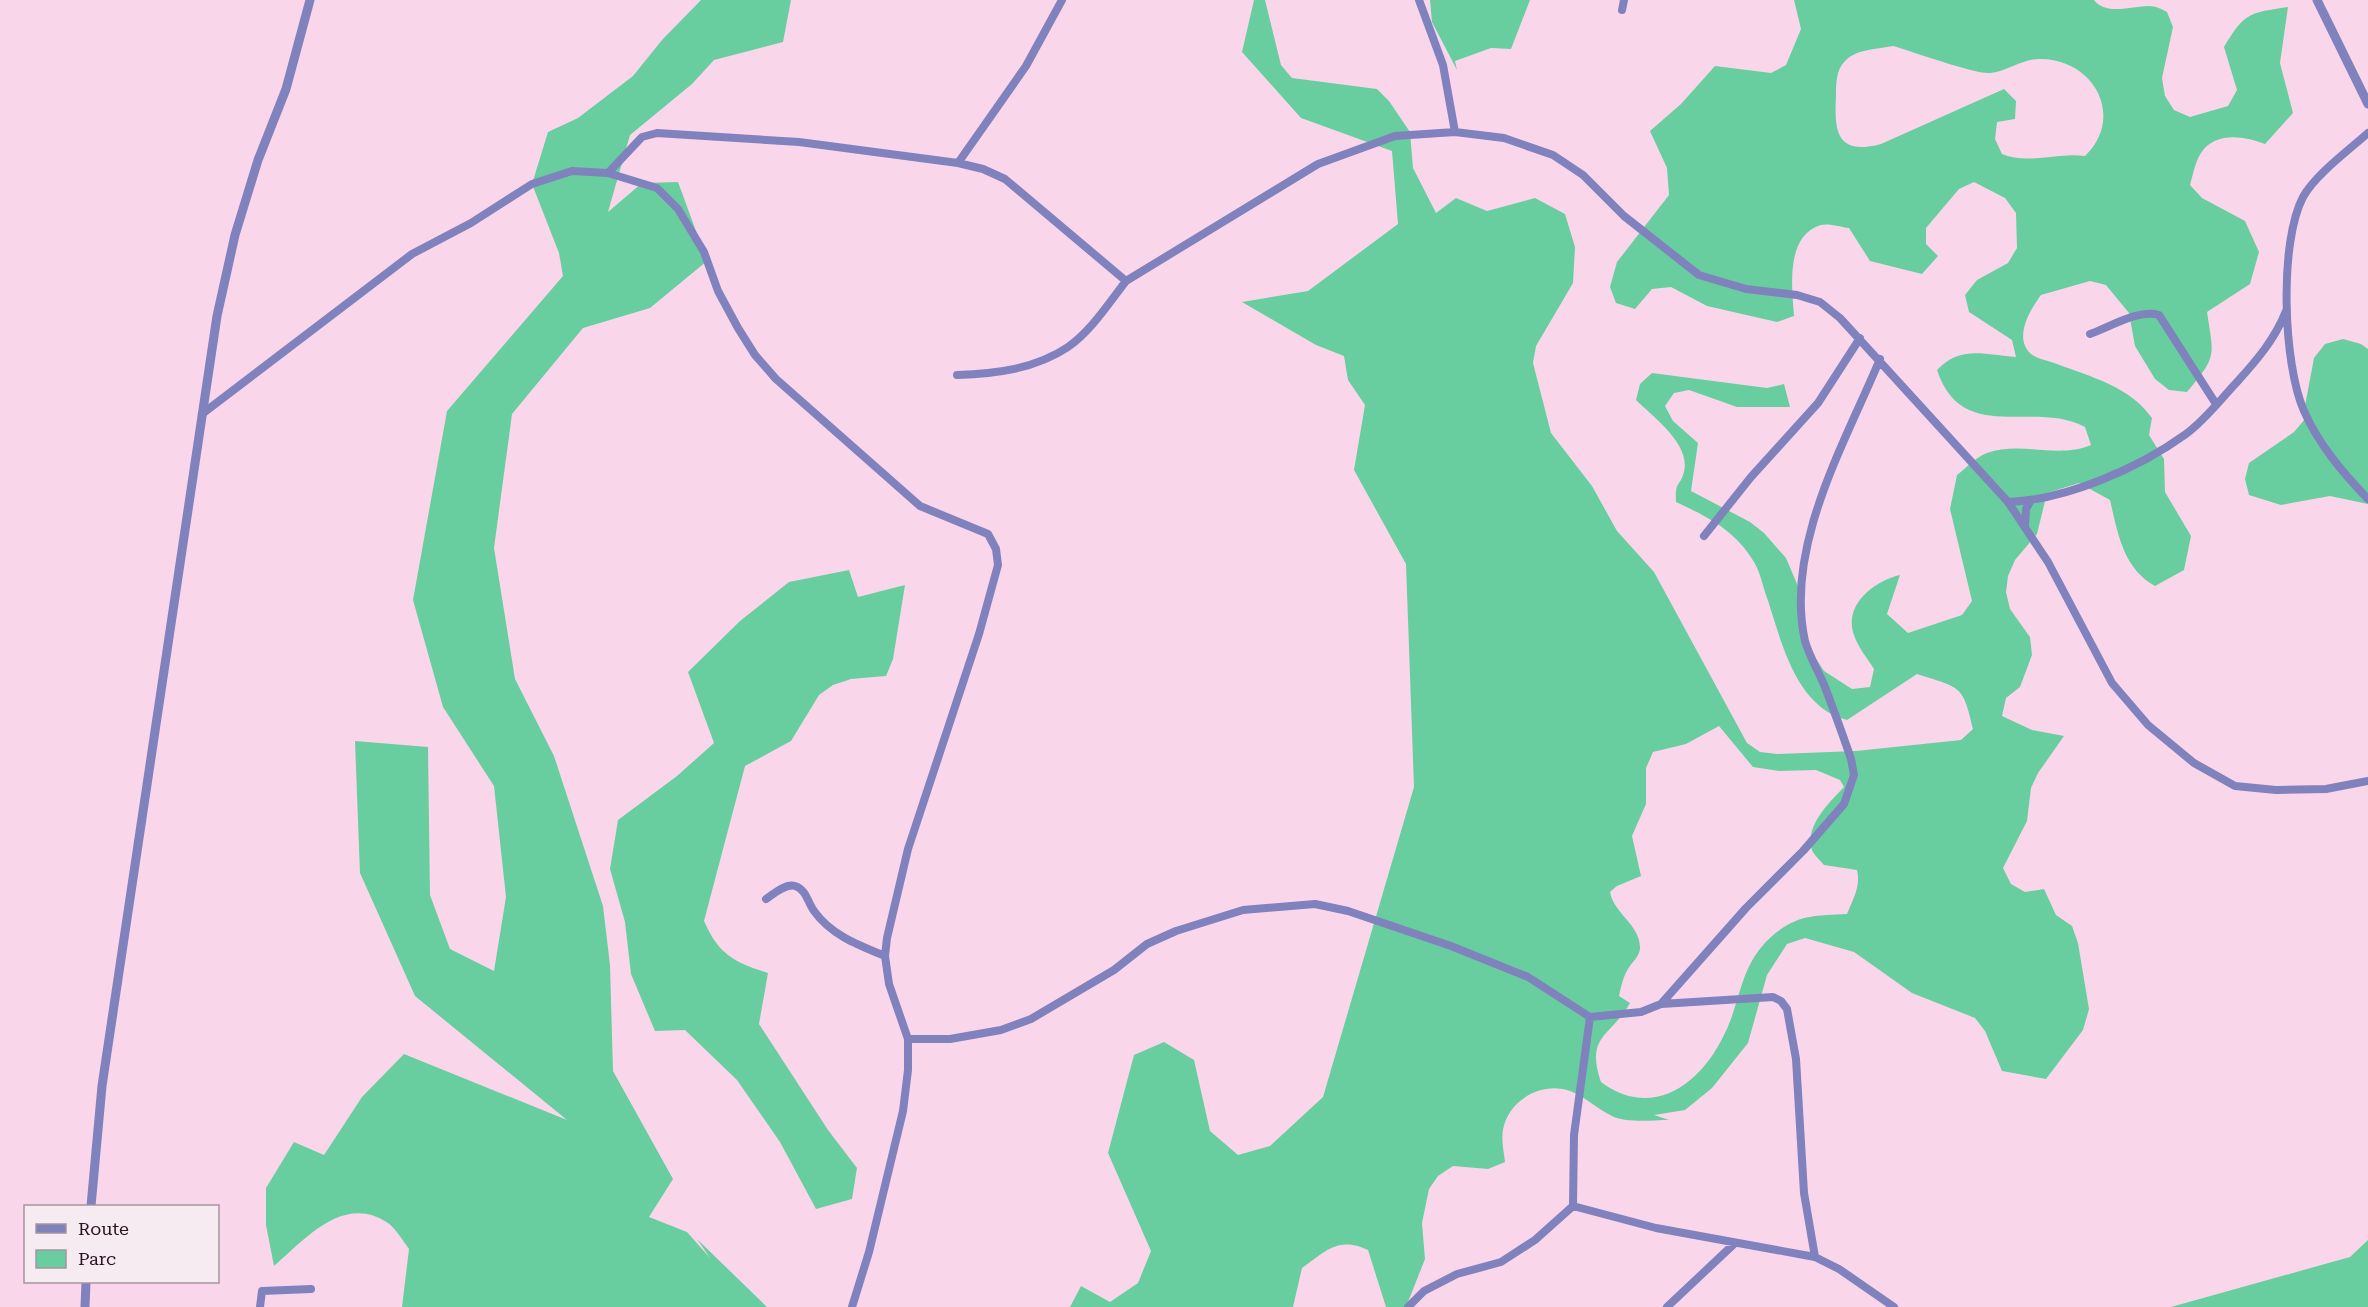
<svg xmlns="http://www.w3.org/2000/svg" width="2368" height="1307" font-family="'Roboto Serif',serif">
	<style>
		.green { fill: #69ce9f; fill-rule: evenodd }
		.lines { fill: none; stroke-linecap: round; stroke-linejoin: round }
		.minor { stroke: #7f82bc; stroke-width: 8 }
		.tertiary { stroke: #7f82bc; stroke-width: 9 }
	</style>
	<rect width="100%" height="100%" fill="#fad6eb"/>
	<path class="green" d="M 701,0 L 791,0 L 783,42 L 714,60 L 692,84 L 630,135 L 608,212 L 642,183 L 678,182 L 707,261 L 650,308 L 583,328 L 512,414 L 494,548 L 515,679 L 554,756 L 603,906 L 610,965 L 613,1071 L 673,1179 L 649,1217 L 687,1232 L 710,1258 L 697,1239 L 767,1307 L 402,1307 L 409,1249 C 403,1241 396,1229 388,1223 C 344,1193 305,1239 274,1266 L 266,1225 L 266,1188 L 294,1142 L 324,1155 L 362,1097 L 404,1054 L 567,1120 L 415,996 L 360,873 L 355,741 L 428,747 L 430,895 L 450,949 L 494,971 L 506,897 L 494,786 L 443,707 L 413,600 L 447,411 L 563,276 L 559,253 L 532,184 L 548,132 L 578,118 L 633,76 L 662,40 Z
		M 1254,0 L 1265,0 L 1281,65 L 1292,78 L 1377,89 L 1389,101 L 1410,132 L 1413,168 L 1436,213 L 1456,198 L 1487,211 L 1535,198 L 1565,214 L 1575,247 L 1573,283 L 1536,346 L 1533,363 L 1551,433 L 1592,486 L 1617,531 L 1654,572 L 1747,743 L 1760,752 L 1777,754 L 1856,751 L 1961,740 L 1973,729 C 1963,684 1960,688 1917,674 L 1847,720 C 1793,706 1781,637 1765,592 C 1762,582 1759,570 1754,562 C 1735,530 1708,517 1676,502 C 1675,480 1680,487 1684,472 C 1691,444 1653,417 1636,400 L 1640,384 L 1652,373 L 1767,388 L 1784,384 L 1790,407 L 1737,407 L 1689,390 L 1674,393 L 1665,406 L 1673,421 L 1698,443 L 1691,491 L 1750,522 L 1764,533 L 1786,558 L 1803,598 L 1805,642 L 1824,671 L 1852,689 L 1870,687 L 1874,669 C 1867,658 1858,647 1854,635 C 1843,605 1874,581 1900,575 L 1887,614 L 1908,633 L 1962,615 L 1972,601 L 1950,509 L 1957,475 C 1966,468 1976,457 1987,453 C 2021,441 2058,459 2091,445 L 2085,427 C 2034,399 1962,446 1937,370 C 1961,345 1985,355 2016,357 L 2012,340 L 1969,312 L 1965,295 L 1977,280 L 2008,263 L 2017,248 L 2016,213 L 2005,198 L 1974,182 L 1959,189 L 1926,228 L 1926,244 L 1938,256 L 1922,274 L 1870,261 L 1849,228 C 1841,227 1829,223 1821,225 C 1785,236 1792,287 1794,316 L 1777,322 L 1707,306 L 1671,287 L 1652,289 L 1635,309 L 1616,303 L 1610,287 L 1617,262 L 1669,195 L 1667,168 L 1650,131 L 1681,104 L 1715,66 L 1771,73 L 1786,65 L 1801,29 L 1794,0 L 2094,0 C 2106,16 2133,6 2149,6 C 2155,6 2162,9 2167,12 L 2173,27 L 2162,78 L 2165,96 L 2174,110 L 2190,117 L 2228,106 L 2237,90 L 2224,47 C 2245,12 2249,13 2288,7 L 2280,63 L 2293,113 L 2265,144 C 2245,136 2215,131 2201,153 C 2195,162 2193,175 2190,185 L 2202,198 L 2245,221 L 2259,252 L 2250,284 L 2207,312 C 2214,357 2217,356 2187,392 L 2169,390 L 2155,379 L 2135,346 L 2129,313 L 2106,285 L 2090,281 L 2041,295 C 2030,310 2013,338 2031,354 C 2037,359 2050,361 2057,364 C 2092,377 2130,387 2152,418 L 2149,435 L 2164,459 L 2165,492 L 2191,536 L 2184,570 L 2155,586 C 2123,568 2118,534 2110,500 L 2079,483 L 2047,493 L 2037,534 L 2015,560 L 2008,576 L 2006,592 L 2010,609 L 2030,637 L 2032,655 L 2020,687 L 2006,698 L 2002,716 L 2032,730 L 2064,736 L 2038,773 L 2031,788 L 2027,821 L 2003,868 L 2011,884 L 2025,892 L 2044,889 L 2056,915 L 2072,926 L 2078,943 L 2089,1009 L 2083,1030 L 2046,1079 L 2002,1071 L 1985,1031 L 1975,1018 L 1912,993 L 1854,952 L 1805,938 L 1787,944 L 1767,975 L 1748,1043 L 1712,1088 L 1685,1110 L 1654,1115 L 1669,1120 C 1652,1120 1629,1123 1614,1117 C 1598,1110 1586,1097 1570,1091 C 1542,1081 1508,1100 1503,1130 C 1501,1140 1504,1152 1505,1162 L 1488,1169 L 1453,1166 L 1438,1176 L 1429,1189 L 1422,1223 L 1425,1259 L 1406,1307 L 1386,1307 L 1368,1250 C 1338,1236 1326,1251 1302,1268 L 1293,1307 L 1070,1307 L 1081,1286 L 1110,1302 L 1138,1283 L 1151,1251 L 1108,1153 L 1134,1055 L 1164,1042 L 1194,1060 L 1210,1131 L 1238,1155 L 1270,1146 L 1323,1097 L 1414,787 L 1406,564 L 1354,470 L 1365,405 L 1348,380 L 1344,356 L 1316,345 L 1242,302 L 1308,291 L 1398,224 L 1392,151 L 1301,118 L 1242,52 ZM 1893,46 C 1911,51 1977,75 1990,73 C 2006,72 2022,59 2039,59 C 2093,58 2126,116 2085,156 C 2057,152 2029,165 2002,154 L 1995,139 L 1997,122 L 2015,119 L 2016,101 L 2004,89 L 1881,144 C 1837,156 1834,132 1836,96 C 1836,84 1836,70 1845,61 C 1856,49 1878,49 1893,46 ZM 1719,726 L 1753,767 L 1779,771 L 1816,770 L 1840,780 L 1844,787 C 1830,802 1804,826 1812,850 C 1814,855 1820,860 1824,865 L 1857,870 C 1861,886 1853,899 1847,914 C 1814,916 1797,914 1771,937 C 1739,966 1741,1002 1724,1035 C 1700,1085 1652,1120 1601,1082 C 1585,1035 1611,1037 1630,1003 L 1619,996 C 1621,987 1623,977 1628,969 C 1632,962 1639,957 1640,949 C 1641,925 1614,914 1610,892 L 1617,886 L 1641,876 L 1632,836 L 1646,804 L 1646,768 L 1653,752 L 1686,744 Z
		M 1430,0 L 1530,0 L 1511,49 L 1491,48 L 1455,61 L 1457,70 L 1432,22 Z
		M 2343,339 L 2361,344 L 2368,349 L 2368,504 L 2330,496 L 2281,505 L 2249,495 L 2245,479 L 2249,463 L 2294,432 L 2305,419 L 2304,411 L 2314,358 L 2325,344 Z
		M 849,570 L 858,597 L 905,585 L 893,659 L 886,676 L 851,679 L 833,685 L 819,695 L 791,741 L 745,766 L 704,921 C 719,955 734,962 768,973 L 759,1024 L 828,1130 L 857,1168 L 852,1199 L 816,1209 L 780,1142 L 737,1080 L 685,1030 L 655,1031 L 631,974 L 625,922 L 610,869 L 618,820 L 677,776 L 714,743 L 688,672 L 740,621 L 789,582 Z
		M 2368,1240 L 2368,1307 L 2171,1307 L 2350,1257 Z"/>
	<g class="lines">
		<path class="minor" d="M 1419,0 L 1443,65 L 1455,132
			M 1622,10 L 1624,0
			M 2368,133 C 2349,150 2315,175 2303,197 C 2279,243 2283,363 2304,411 C 2319,445 2343,473 2368,499
			M 958,163 L 1026,66 L 1062,0
			M 608,173 L 642,137 L 657,133 L 799,142 L 958,163 L 983,169 L 1005,179 L 1126,281 L 1318,164 L 1395,136 L 1455,132 L 1504,138 L 1553,155 L 1583,175 L 1624,216 L 1699,275 L 1746,289 L 1797,295 L 1820,302 L 1840,318 L 2008,502 L 2048,562 L 2112,683 L 2148,725 L 2194,763 L 2235,786 L 2276,790 L 2326,789 L 2368,781
			M 2090,334 C 2110,327 2138,309 2159,315 L 2216,404
			M 957,375 C 995,374 1035,369 1068,347 C 1091,331 1109,303 1126,281
			M 202,414 L 412,254 L 471,223 L 532,184 L 572,171 L 608,173 L 657,188 L 678,209 L 704,252 L 718,291 L 738,328 L 755,355 L 776,379 L 920,506 L 988,534 L 996,549 L 998,565 L 979,634 L 908,849 L 887,938 L 885,956 L 889,984 L 908,1039 L 908,1070 L 903,1111 L 869,1252 L 852,1307
			M 2008,502 C 2066,500 2139,468 2186,434 C 2205,420 2221,399 2237,382 C 2257,360 2275,339 2286,311
			M 2025,526 L 2026,509 L 2030,502
			M 1704,536 L 1751,477 L 1818,403 L 1860,338
			M 766,899 C 773,894 786,883 795,886 C 806,889 808,903 814,911 C 831,935 858,945 885,956
			M 1661,1004 L 1773,997 L 1781,1001 L 1787,1009 L 1796,1059 L 1804,1193 L 1815,1257
			M 1590,1017 L 1641,1012 L 1661,1004 L 1746,908 L 1803,851 L 1844,804 L 1854,775 L 1851,759 C 1843,735 1834,711 1825,687 C 1819,672 1809,656 1805,641 C 1784,547 1845,443 1880,359
			M 908,1039 L 950,1039 L 1001,1030 L 1031,1019 L 1114,970 L 1147,944 L 1176,931 L 1243,910 L 1315,904 L 1348,911 L 1451,946 L 1528,977 L 1590,1017 L 1574,1135 L 1573,1206 L 1656,1228 L 1815,1257 L 1839,1269 L 1894,1307
			M 260,1307 L 262,1291 L 311,1289
			M 1408,1307 L 1424,1291 L 1457,1274 L 1501,1262 L 1535,1240 L 1573,1206
			M 1667,1307 L 1735,1243"/>
		<path class="tertiary" d="M 2317,0 L 2368,104
			M 91,1206 L 102,1086 L 217,316 L 235,235 L 258,160 L 286,89 L 310,0
			M 85,1307 L 86,1282"/>
	</g>
	<rect x="24" y="1205" width="195" height="78" fill="#f7ebf2" stroke="#a5959f" stroke-width="1.5"/>
	<rect x="36" y="1224" width="30" height="9" fill="#7f82bc" stroke="#a5959f" stroke-width="1.5"/>
	<text x="78" y="1235" font-size="18" fill="#2a1522">Route</text>
	<rect x="36" y="1250" width="30" height="18" fill="#69ce9f" stroke="#a5959f" stroke-width="1.5"/>
	<text x="78" y="1265" font-size="18" fill="#2a1522">Parc</text>
</svg>
